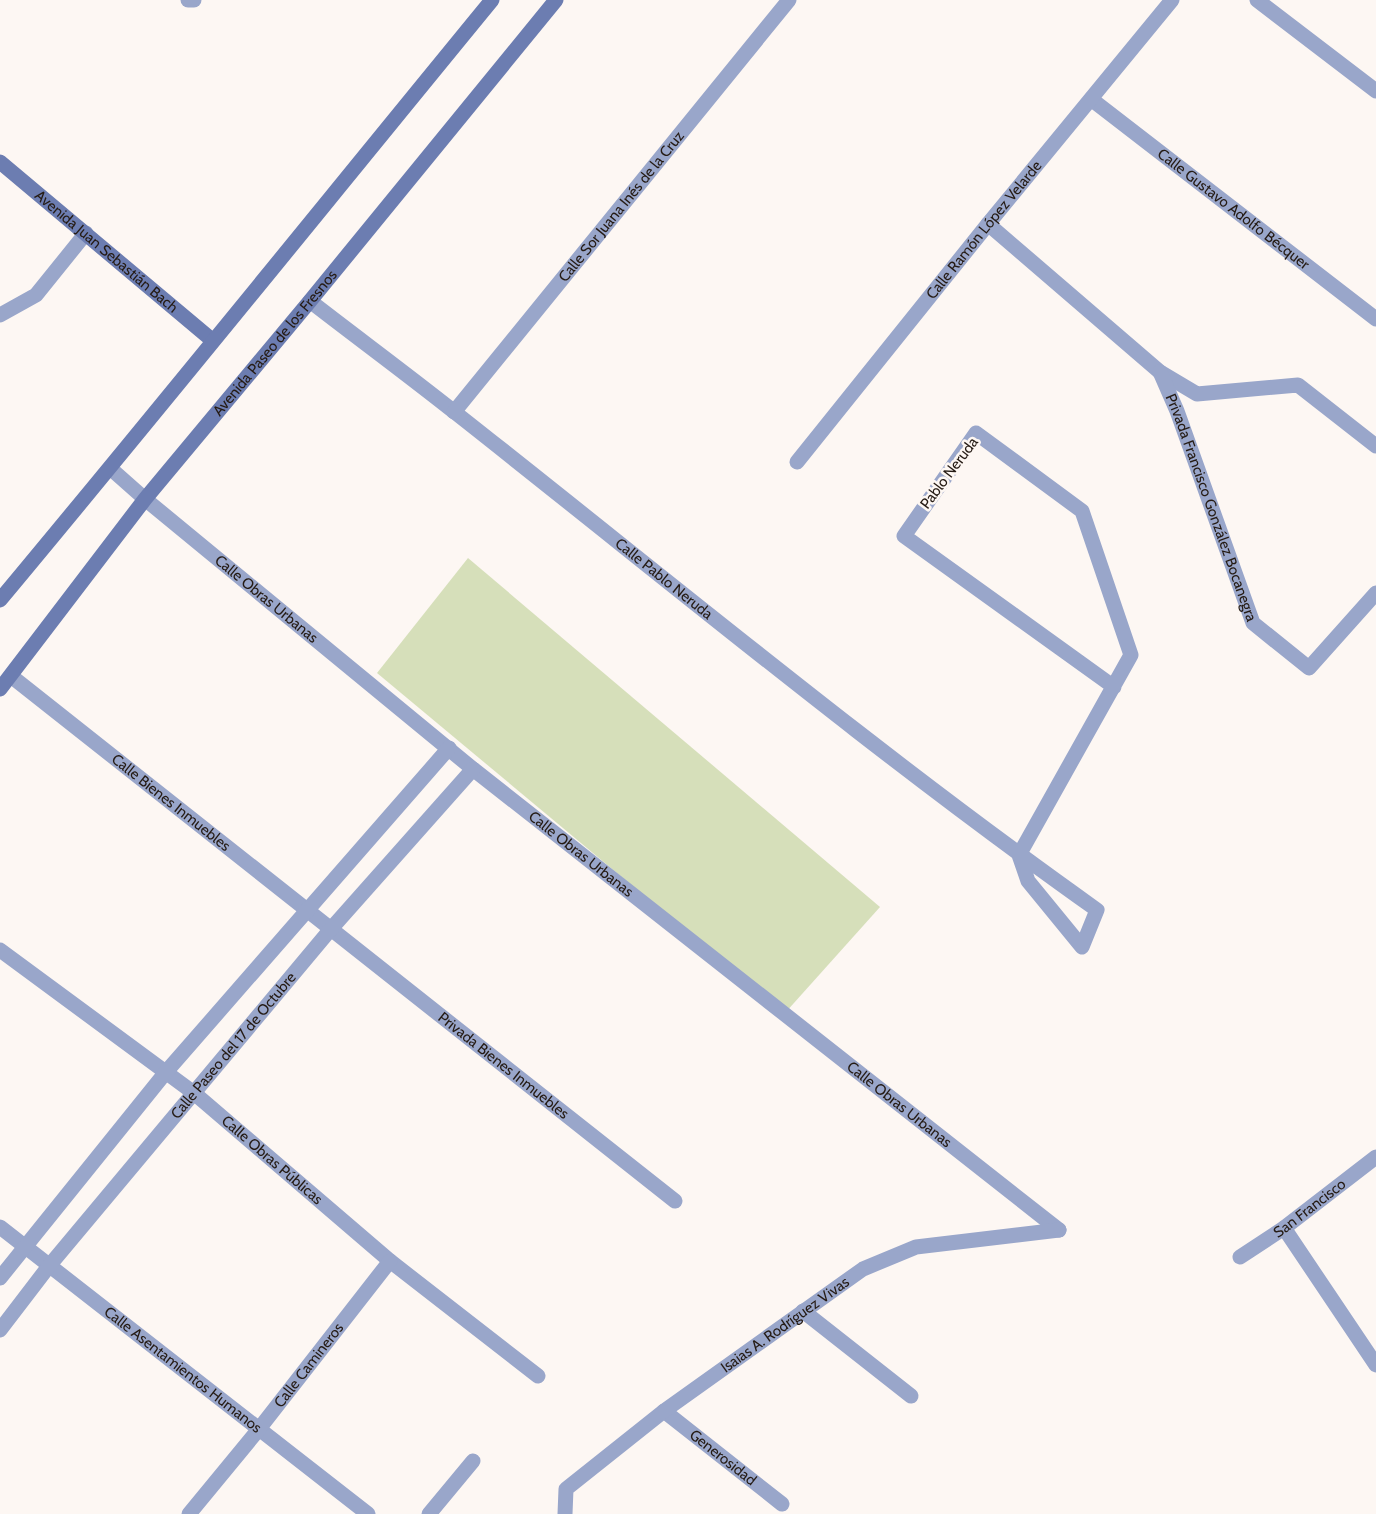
<svg xmlns="http://www.w3.org/2000/svg" width="1376" height="1514" font-family="Cabin,sans-serif">
	<style>
		.green { fill: #d6dfba }
		.lines { fill: none; stroke-linecap: round; stroke-linejoin: round }
		.street { stroke: #99a6ca; stroke-width: 15 }
		.secondary { stroke: #6c7db1; stroke-width: 15 }
		.labels { text-anchor: middle; stroke-width: 5; stroke-linejoin: round; paint-order: stroke }
		.street-label { font-size: 15px; fill: #251b14; stroke: #fdf7f3 }
	</style>
	<rect width="100%" height="100%" fill="#fdf7f3"/>
	<path class="green" d="M 468,558 L 880,907 L 785,1013 L 377,673 Z"/>
	<g class="lines">
		<g class="street">
			<path d="M 188,0 L 194,0"/>
			<path d="M 1257,0 L 1376,91"/>
			<path id="s1" d="M 1091,99 L 1376,319"/>
			<path d="M 988,224 L 1160,372 L 1197,394 L 1298,385 L 1376,446"/>
			<path id="s2" d="M 310,301 C 359,339 408,375 457,414 C 669,581 877,754 1097,910 L 1082,947 L 1028,881 L 1019,855 L 1131,655 L 1082,511 L 976,433 L 904,536 L 1114,687"/>
			<path d="M 0,315 L 36,295 L 86,233"/>
			<path id="s3" d="M 1160,372 L 1177,411 L 1253,623 L 1309,668 L 1376,593"/>
			<path id="s4" d="M 454,412 L 789,0"/>
			<path id="s5" d="M 797,462 L 988,224 L 1172,0"/>
			<path id="s6" d="M 110,468 L 145,499 L 473,769 L 1059,1230"/>
			<path id="s7" d="M 11,676 L 675,1201"/>
			<path id="s8" d="M 0,950 L 194,1093 L 390,1261 L 538,1376"/>
			<path id="s9" d="M 0,1227 L 368,1514"/>
			<path d="M 1284,1228 L 1376,1365"/>
			<path id="s10" d="M 1240,1257 L 1284,1228 L 1376,1157"/>
			<path d="M 0,1278 L 166,1072 L 449,748"/>
			<path d="M 803,1311 L 911,1396"/>
			<path id="s11" d="M 0,1330 L 49,1266 L 330,930 L 473,769"/>
			<path id="s12" d="M 664,1411 L 782,1504"/>
			<path id="s13" d="M 189,1514 L 259,1429 L 390,1261"/>
			<path d="M 429,1514 L 473,1461"/>
			<path id="s14" d="M 565,1514 L 566,1489 L 664,1411 L 863,1269 L 916,1247 L 1059,1230"/>
		</g>
		<g class="secondary">
			<path id="s15" d="M 0,162 L 212,340"/>
			<path d="M 0,600 C 166,401 328,200 492,0"/>
			<path id="s16" d="M 0,689 L 145,499 L 310,301 L 556,0"/>
		</g>
	</g>
	<g class="labels">
		<g class="street-label">
			<text dy="5" stroke="none"><textPath href="#s4" startOffset="265">Calle Sor Juana Inés de la Cruz</textPath></text>
			<text dy="5" stroke="none"><textPath href="#s1" startOffset="180">Calle Gustavo Adolfo Bécquer</textPath></text>
			<text dy="5" stroke="none"><textPath href="#s5" startOffset="298">Calle Ramón López Velarde</textPath></text>
			<text dy="5" stroke="none"><textPath href="#s15" startOffset="139">Avenida Juan Sebastián Bach</textPath></text>
			<text dy="5" stroke="none"><textPath href="#s16" startOffset="442">Avenida Paseo de los Fresnos</textPath></text>
			<text transform="translate(949 473) rotate(-53)" y="5">Pablo Neruda</text>
			<text dy="5" stroke="none"><textPath href="#s3" startOffset="145">Privada Francisco González Bocanegra</textPath></text>
			<text dy="5" stroke="none"><textPath href="#s2" startOffset="450">Calle Pablo Neruda</textPath></text>
			<text dy="5" stroke="none"><textPath href="#s6" startOffset="204">Calle Obras Urbanas</textPath></text>
			<text dy="5" stroke="none"><textPath href="#s7" startOffset="204">Calle Bienes Inmuebles</textPath></text>
			<text dy="5" stroke="none"><textPath href="#s6" startOffset="609">Calle Obras Urbanas</textPath></text>
			<text dy="5" stroke="none"><textPath href="#s11" startOffset="368">Calle Paseo del 17 de Octubre</textPath></text>
			<text dy="5" stroke="none"><textPath href="#s7" startOffset="628">Privada Bienes Inmuebles</textPath></text>
			<text dy="5" stroke="none"><textPath href="#s6" startOffset="1014">Calle Obras Urbanas</textPath></text>
			<text dy="5" stroke="none"><textPath href="#s8" startOffset="344">Calle Obras Públicas</textPath></text>
			<text dy="5" stroke="none"><textPath href="#s10" startOffset="85">San Francisco</textPath></text>
			<text dy="5" stroke="none"><textPath href="#s14" startOffset="299">Isaias A. Rodríguez Vivas</textPath></text>
			<text dy="5" stroke="none"><textPath href="#s13" startOffset="191">Calle Camineros</textPath></text>
			<text dy="5" stroke="none"><textPath href="#s9" startOffset="232">Calle Asentamientos Humanos</textPath></text>
			<text dy="5" stroke="none"><textPath href="#s12" startOffset="75">Generosidad</textPath></text>
		</g>
	</g>
</svg>
